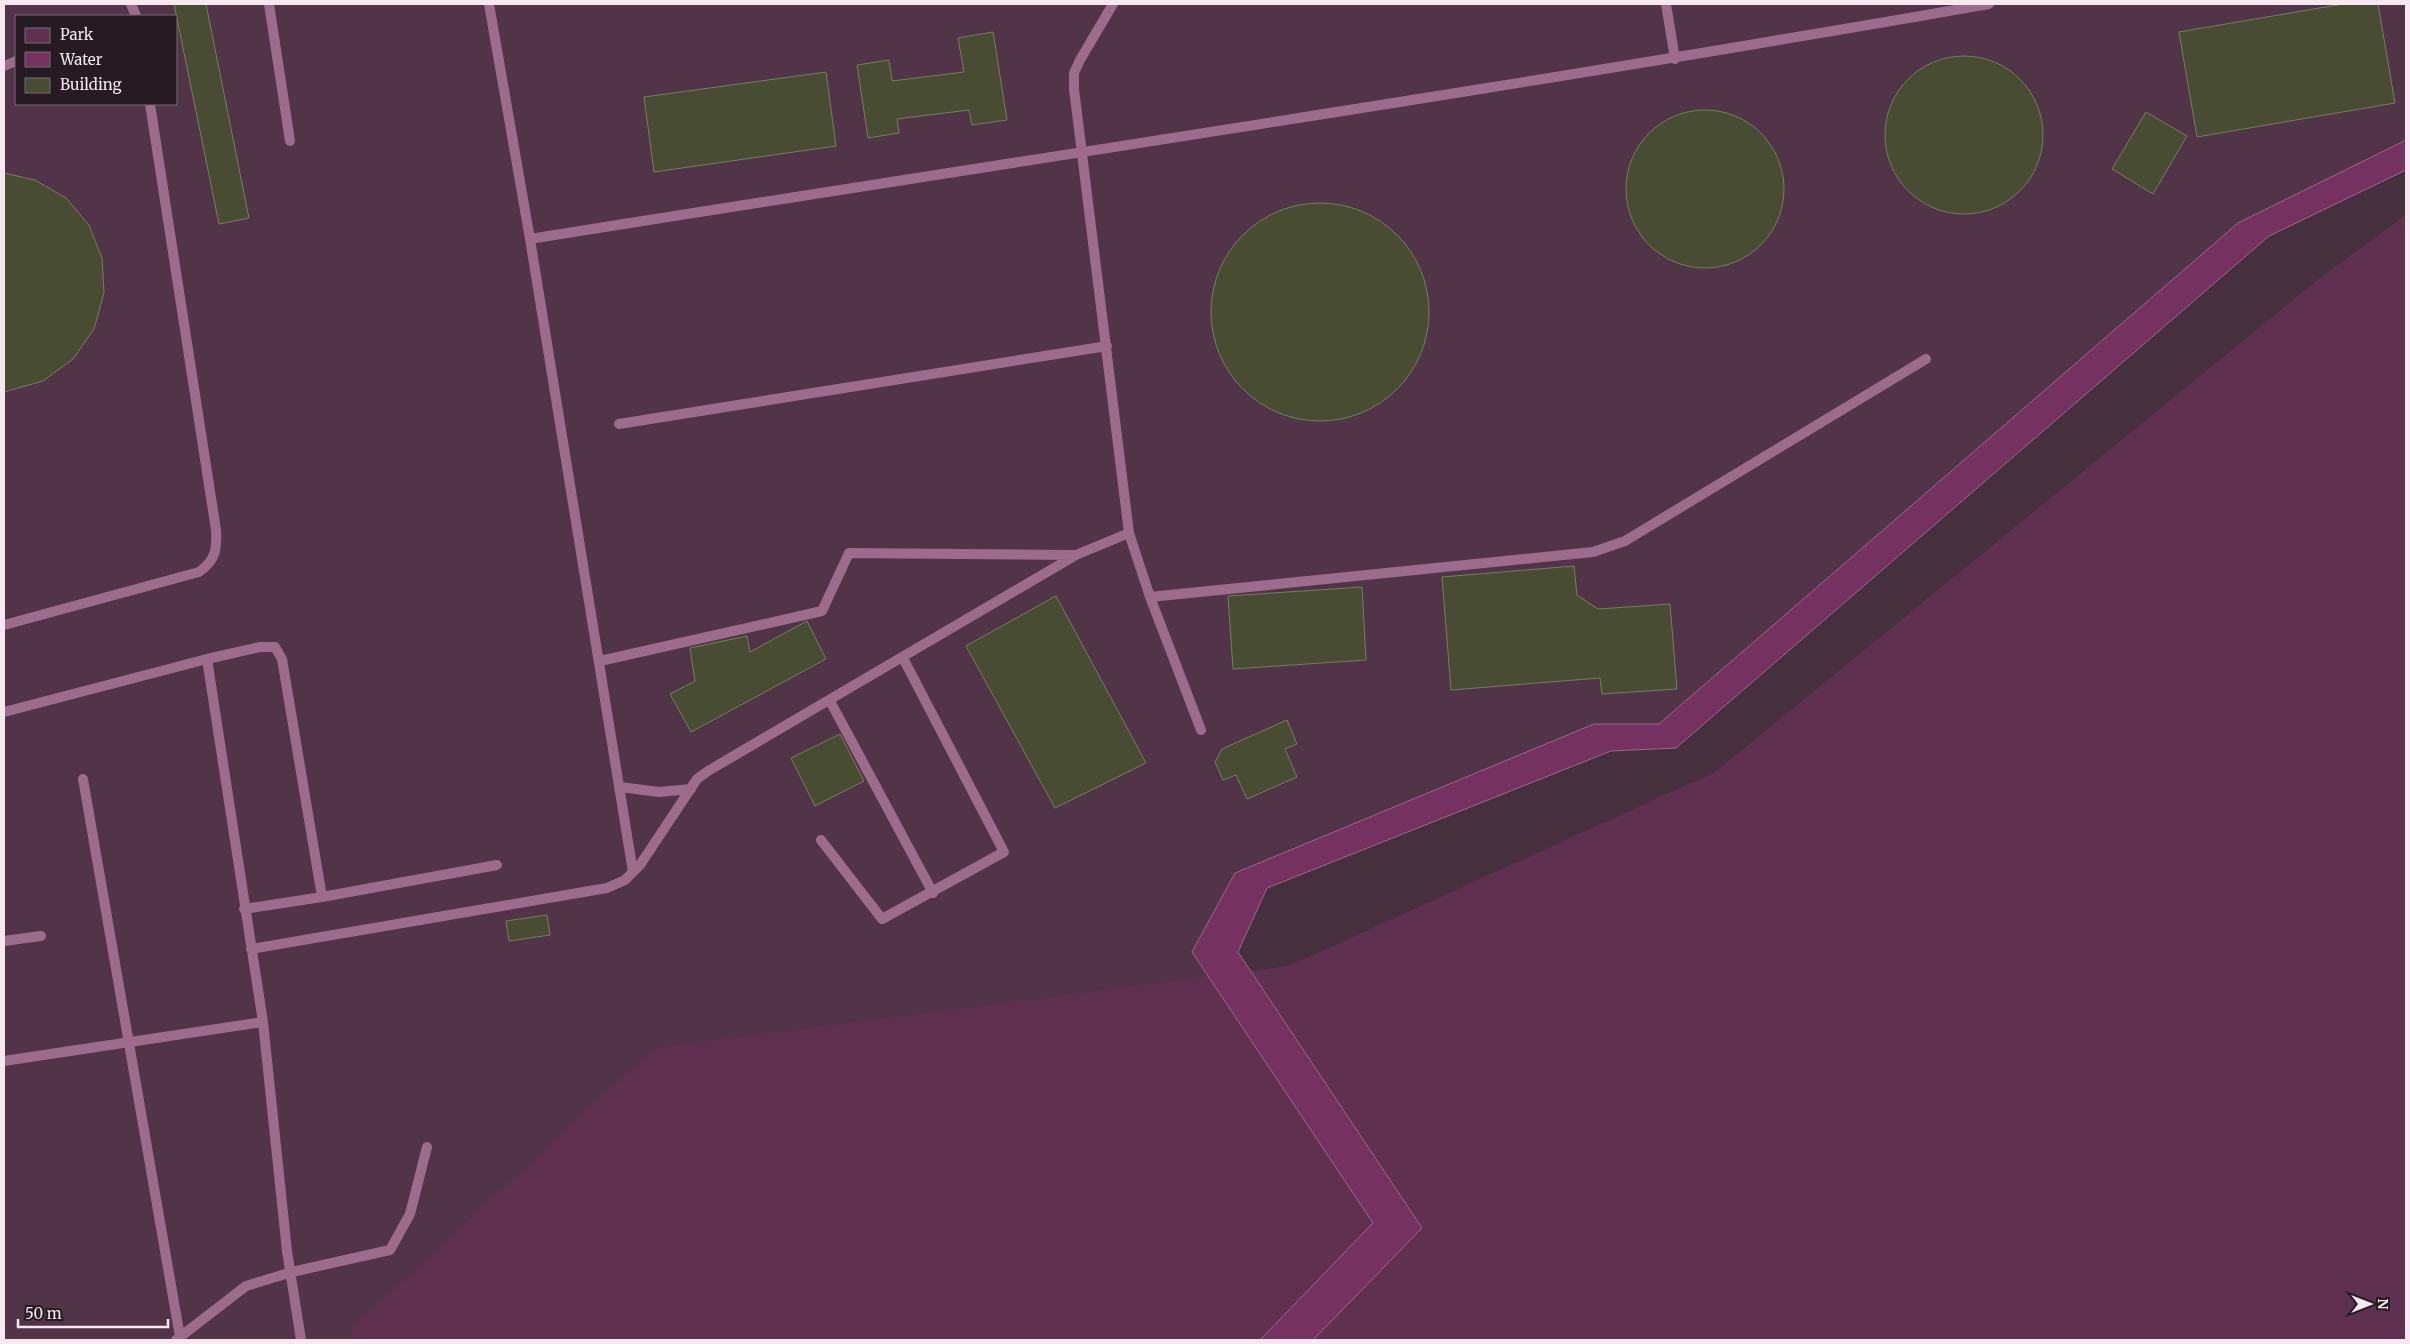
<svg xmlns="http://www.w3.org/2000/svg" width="2410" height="1344" font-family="Merriweather,serif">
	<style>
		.built { fill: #513447; fill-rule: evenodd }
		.green { fill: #5f3050 }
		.water { fill: #753160; stroke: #9c688b }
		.building { fill: #474c33; stroke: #777d62 }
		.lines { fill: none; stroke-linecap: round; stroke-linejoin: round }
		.lane { stroke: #9d6b8b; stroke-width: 10 }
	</style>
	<rect width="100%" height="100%" fill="#46303e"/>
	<path class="built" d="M 4,4 L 2406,4 L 2406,140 L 2238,223 L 1659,724 L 1594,724 L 1235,873 L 1192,952 L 1373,1223 L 1260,1340 L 4,1340 ZM 16,16 L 176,16 L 176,104 L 16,104 Z"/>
	<path class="green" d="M 2406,215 L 2406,1340 L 352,1340 L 351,1329 L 654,1048 L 1289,966 L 1715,772 L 2321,277 Z"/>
	<path class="water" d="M 2406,140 L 2406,170 L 2269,236 L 1676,748 L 1611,751 L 1267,888 L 1238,952 L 1422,1228 L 1313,1340 L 1260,1340 L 1373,1223 L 1192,952 L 1235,873 L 1594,724 L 1659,724 L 2238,223 Z"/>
	<path class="building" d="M 174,4 L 206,4 L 249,218 L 219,224 Z
		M 2343,4 L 2378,4 L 2395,103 L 2197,137 L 2179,32 Z
		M 993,32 L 1007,120 L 972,125 L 969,110 L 897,119 L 899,133 L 868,138 L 857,65 L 889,60 L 892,81 L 964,72 L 958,38 Z
		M1885 135a79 79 0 1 1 158 0a79 79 0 1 1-158 0Z
		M 826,72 L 836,146 L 654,172 L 644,97 Z
		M1626 189a79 79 0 1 1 158 0a79 79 0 1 1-158 0Z
		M 2146,112 L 2187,136 L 2153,194 L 2112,169 Z
		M 4,173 L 35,180 L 66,198 L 89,225 L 102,258 L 104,293 L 94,329 L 73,359 L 43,381 L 4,392 Z
		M1211 312a109 109 0 1 1 218 0a109 109 0 1 1-218 0Z
		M 1574,566 L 1577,595 L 1598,609 L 1670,604 L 1677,689 L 1602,694 L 1600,678 L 1451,690 L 1442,577 Z
		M 1362,587 L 1366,660 L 1233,669 L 1228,596 Z
		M 1056,596 L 1146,763 L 1055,808 L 966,646 Z
		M 807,621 L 826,659 L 691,732 L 670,694 L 695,681 L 690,648 L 747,636 L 750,652 Z
		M 1287,720 L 1297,744 L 1285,749 L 1297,777 L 1247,799 L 1236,775 L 1223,780 L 1215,762 L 1222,749 Z
		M 840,734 L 864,781 L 815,806 L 791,758 Z
		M 547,915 L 550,935 L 509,941 L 506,921 Z"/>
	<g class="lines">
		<path class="lane" d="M 131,4 L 136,16
			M 269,4 L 290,141
			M 489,4 L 530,239 L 633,872
			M 1113,4 L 1080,60 L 1074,73 L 1074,89 L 1129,533 L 1150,597 L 1201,730
			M 1666,4 L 1675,59
			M 4,66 L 16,61
			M 530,239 C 1017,161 1504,89 1989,4
			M 619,424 L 1107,346
			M 1150,597 L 1593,552 L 1625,541 L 1926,359
			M 4,625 L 199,572 C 216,560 217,549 216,530 L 150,104
			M 207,659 L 263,1022 L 287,1251 L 301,1340
			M 600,661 L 822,611 L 849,553 L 1076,555
			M 830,701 L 933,893
			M 4,712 L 207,659 L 260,647 L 275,647 L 282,659 L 322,897
			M 83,779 L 180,1337
			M 620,787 L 659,792 L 691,789
			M 821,840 L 882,919 L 1004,852 L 903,658
			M 244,909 L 322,897 L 497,865
			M 4,941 L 41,936
			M 251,949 L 607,888 L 625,880 L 640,865 L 697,779 L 708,771 L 1076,555 L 1129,533
			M 4,1061 L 263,1022
			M 176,1340 L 246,1286 L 292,1272 L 390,1250 L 410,1214 L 427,1147"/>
	</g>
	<rect width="2410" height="1344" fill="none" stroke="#f6e7f0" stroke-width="10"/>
	<rect x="15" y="15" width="162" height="90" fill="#261b22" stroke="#796d74"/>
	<rect x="25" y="28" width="25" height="15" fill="#5f3050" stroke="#796d74"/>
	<text x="60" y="40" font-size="15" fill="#f6e7f0">Park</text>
	<rect x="25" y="52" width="25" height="15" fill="#753160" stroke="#796d74"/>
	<text x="60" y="65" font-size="15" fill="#f6e7f0">Water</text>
	<rect x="25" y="78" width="25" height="15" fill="#474c33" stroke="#796d74"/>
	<text x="60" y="90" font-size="15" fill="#f6e7f0">Building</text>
	<g transform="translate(2370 1304) rotate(90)" stroke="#261b22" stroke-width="4" paint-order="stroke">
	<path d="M0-4L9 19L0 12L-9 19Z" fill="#f6e7f0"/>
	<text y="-8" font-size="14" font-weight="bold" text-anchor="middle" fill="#f6e7f0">N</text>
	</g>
	<path d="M18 1319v8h150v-8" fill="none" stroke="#f6e7f0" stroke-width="2.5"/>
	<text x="25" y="1319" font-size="15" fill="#f6e7f0" stroke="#261b22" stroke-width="4" paint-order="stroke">50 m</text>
</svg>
